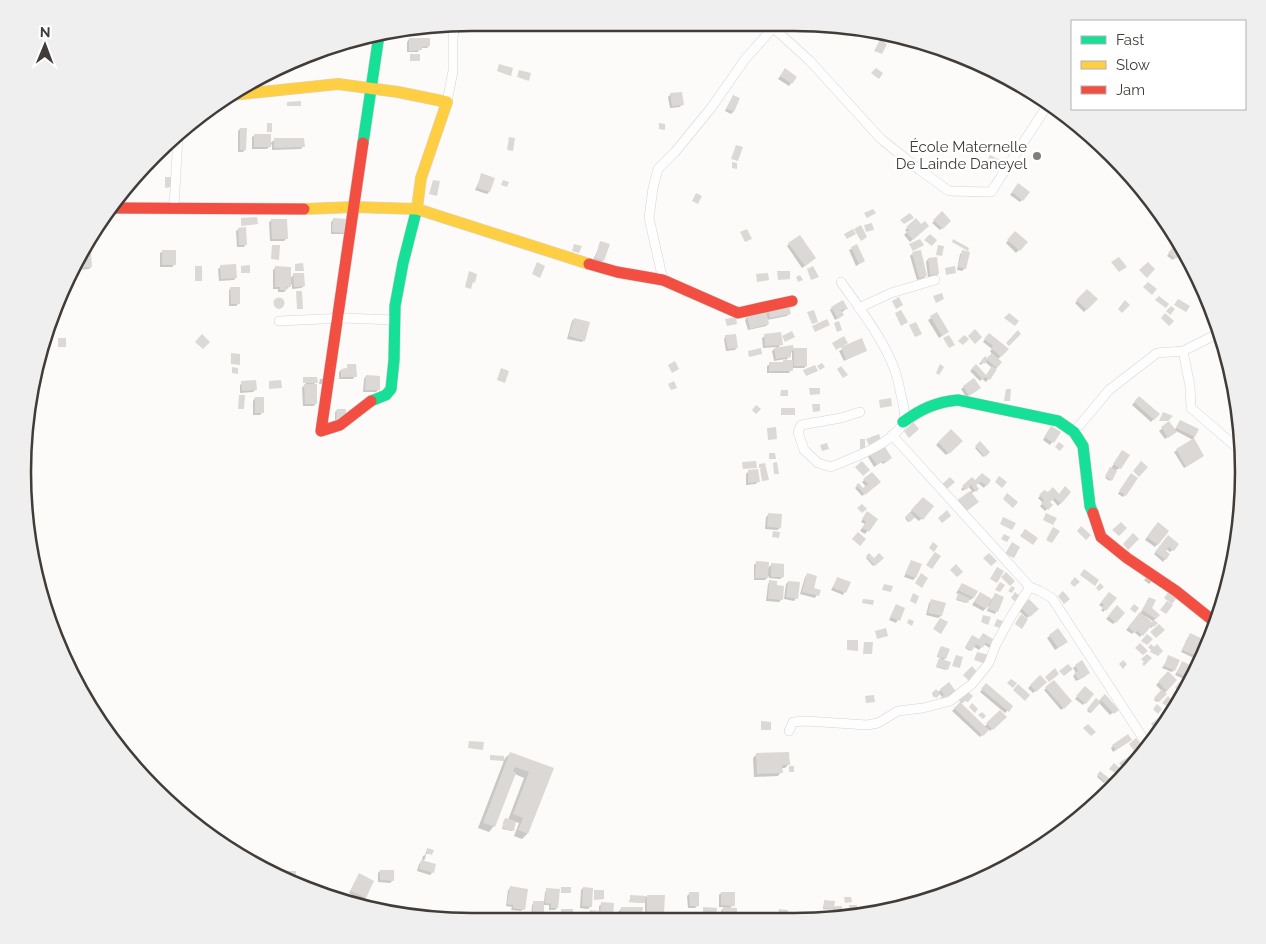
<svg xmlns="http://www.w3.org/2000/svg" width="1266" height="944" font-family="Raleway,sans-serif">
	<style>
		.shadow { fill: #0003; fill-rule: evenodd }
		.building { fill: #dbd8d5 }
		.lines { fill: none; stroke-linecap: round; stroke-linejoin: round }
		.street-casing { stroke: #d7d4d1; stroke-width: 10 }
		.fast-casing { stroke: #d7d4d1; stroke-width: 12 }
		.slow-casing { stroke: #d7d4d1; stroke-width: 12 }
		.jam-casing { stroke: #d7d4d1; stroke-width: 12 }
		.street { stroke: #fffefe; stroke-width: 9 }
		.fast { stroke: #16e098; stroke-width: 11 }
		.slow { stroke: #ffcf43; stroke-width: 11 }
		.jam { stroke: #f24e42; stroke-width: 11 }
		.poi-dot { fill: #827f7b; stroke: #fff; stroke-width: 2 }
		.labels { text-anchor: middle; stroke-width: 5; stroke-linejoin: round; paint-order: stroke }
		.poi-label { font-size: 15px; fill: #413c37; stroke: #fff; text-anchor: end }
		.rim { fill: none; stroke: #413c37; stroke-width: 2.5 }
	</style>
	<rect width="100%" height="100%" fill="#fcfbf9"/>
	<path class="shadow" d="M 409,39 L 429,46 L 427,48 L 420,48 L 418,52 L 407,52 L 407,42 Z
		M 783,72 L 791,83 L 789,86 L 778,79 Z
		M 671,94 L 682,104 L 680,107 L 670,108 L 668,97 Z
		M 733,96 L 733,112 L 731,114 L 725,111 Z
		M 240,129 L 245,150 L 243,152 L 238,152 L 238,131 Z
		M 255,135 L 270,144 L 274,140 L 303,146 L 301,149 L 272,150 L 272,144 L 267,149 L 252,149 L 252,137 Z
		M 173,140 L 173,149 L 169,153 L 156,153 Z
		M 482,175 L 489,192 L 487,194 L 475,190 Z
		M 1016,187 L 1022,200 L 1020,202 L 1010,195 Z
		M 942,213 L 950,221 L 940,230 L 932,223 Z
		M 272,220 L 286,239 L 284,241 L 270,241 L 269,222 Z
		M 333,220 L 347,220 L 344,234 L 331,234 L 331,222 Z
		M 916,220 L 921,226 L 927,226 L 910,242 L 904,235 L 907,232 L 905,230 Z
		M 239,229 L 246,244 L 244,247 L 237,247 L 236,231 Z
		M 1015,233 L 1026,242 L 1016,253 L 1006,243 Z
		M 601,243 L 603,260 L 601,262 L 593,260 Z
		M 1177,243 L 1182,249 L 1173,260 L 1167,256 Z
		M 789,244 L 812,261 L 802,268 L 787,246 Z
		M 857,246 L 864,261 L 856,266 L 849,250 Z
		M 163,251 L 174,265 L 172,267 L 160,267 L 160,253 Z
		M 963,252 L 965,268 L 962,271 L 957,270 L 960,254 Z
		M 82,254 L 91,267 L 89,269 L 76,270 L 75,264 Z
		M 912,254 L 926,275 L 924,278 L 917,280 L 910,256 Z
		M 928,259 L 938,274 L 936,276 L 928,277 L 926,262 Z
		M 221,267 L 236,277 L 234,280 L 219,281 L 218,269 Z
		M 275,268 L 290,279 L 294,274 L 304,286 L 301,288 L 292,289 L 292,284 L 284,292 L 278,292 L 278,289 L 273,289 L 273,270 Z
		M 231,288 L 239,303 L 236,306 L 229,306 L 229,290 Z
		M 1087,291 L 1096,299 L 1084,312 L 1075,303 Z
		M274.5 304a4.5 4.5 0 1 1 9 0a4.5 4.5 0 1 1-9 0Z
		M 832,308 L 846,309 L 841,313 L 840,317 L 835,320 L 830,310 Z
		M 769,311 L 789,314 L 787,316 L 767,320 L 768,324 L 766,326 L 748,330 L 745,320 L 747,317 Z
		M 937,314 L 945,334 L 939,338 L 928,320 Z
		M 574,319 L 584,340 L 582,342 L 567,339 L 572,321 Z
		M 989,334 L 1001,356 L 998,359 L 1001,362 L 986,382 L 982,379 L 980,381 L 970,371 L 976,365 L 986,376 L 992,368 L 984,361 L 981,365 L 979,364 L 985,358 L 987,360 L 992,354 L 990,351 L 992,349 L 983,342 Z
		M 726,336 L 737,347 L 735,350 L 726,351 L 724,339 Z
		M 765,336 L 781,344 L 777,349 L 792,350 L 790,356 L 785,361 L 792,361 L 792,350 L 795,349 L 806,366 L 804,368 L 792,368 L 789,373 L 767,373 L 767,366 L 770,364 L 781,364 L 786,359 L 774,361 L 772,351 L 777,347 L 763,348 L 762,338 Z
		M 861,340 L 866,350 L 844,361 L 839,351 Z
		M 348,366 L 355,376 L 353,379 L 339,379 L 339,372 L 341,370 L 346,370 Z
		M 366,376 L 378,390 L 376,392 L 363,392 L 364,379 Z
		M 333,378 L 332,383 L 319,384 L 320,379 Z
		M 303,379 L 316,382 L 313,385 L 316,403 L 314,406 L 303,406 L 302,388 L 306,383 L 303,383 Z
		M 974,380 L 977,390 L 966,397 L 961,389 Z
		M 242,383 L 256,389 L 253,392 L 240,393 L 240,385 Z
		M 1139,397 L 1158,414 L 1151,422 L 1132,405 Z
		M 255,398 L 262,413 L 260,415 L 253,415 L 253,401 Z
		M 337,410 L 342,425 L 335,425 L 335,412 Z
		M 1180,421 L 1197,430 L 1193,440 L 1176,431 L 1165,439 L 1159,431 L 1169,423 L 1174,431 Z
		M 951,430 L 961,441 L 946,455 L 936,445 Z
		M 1049,430 L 1059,433 L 1050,445 L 1043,440 Z
		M 1193,440 L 1203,456 L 1184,468 L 1174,452 Z
		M 980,443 L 988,452 L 983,457 L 975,448 Z
		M 1122,451 L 1120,468 L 1116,470 L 1110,481 L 1105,478 Z
		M 870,455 L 889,460 L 883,464 L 881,462 L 874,467 L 868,457 Z
		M 749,471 L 758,481 L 756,484 L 746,485 L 746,474 Z
		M 872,473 L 879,482 L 862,496 L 855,488 L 859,484 L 863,490 L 866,487 L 862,482 Z
		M 982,475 L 986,485 L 984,488 L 978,483 L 975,486 L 978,489 L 975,491 L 957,502 L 972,491 L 968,486 L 963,491 L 961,489 L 972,479 L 975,482 Z
		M 1129,477 L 1125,495 L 1123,497 L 1118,494 Z
		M 1044,492 L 1059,495 L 1070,493 L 1058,506 L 1052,499 L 1049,502 L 1051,505 L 1045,511 L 1040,506 L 1043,503 L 1038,498 Z
		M 923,498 L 933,507 L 919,521 L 914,517 L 908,522 L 905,518 Z
		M 769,514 L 780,528 L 777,530 L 765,529 L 766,517 Z
		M 865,515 L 877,519 L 865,534 L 860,531 L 865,524 L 861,522 Z
		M 1155,526 L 1168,531 L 1155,547 L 1145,540 Z
		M 1166,539 L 1173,550 L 1170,552 L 1166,549 L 1164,551 L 1165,559 L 1163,562 L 1154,554 Z
		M 869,555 L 873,560 L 882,558 L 873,566 L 866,558 Z
		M 911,562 L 915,578 L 913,580 L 904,577 Z
		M 756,563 L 767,569 L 772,564 L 783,577 L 780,579 L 769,578 L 769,576 L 765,580 L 754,580 L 754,565 Z
		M 807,575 L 812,589 L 819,590 L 815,598 L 800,594 L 805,577 Z
		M 1149,575 L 1153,580 L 1149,584 L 1144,580 Z
		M 838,578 L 849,583 L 843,595 L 831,590 Z
		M 770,581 L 776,586 L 782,599 L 779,602 L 766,601 L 768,584 Z
		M 788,582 L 796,598 L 794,601 L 784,599 L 786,584 Z
		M 962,584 L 976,591 L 973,598 L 970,600 L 968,599 L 966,603 L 956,600 L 959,594 L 956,593 Z
		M 980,593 L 991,600 L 995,595 L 1003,598 L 995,614 L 987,611 L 989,605 L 983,611 L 972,605 Z
		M 1110,593 L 1116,598 L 1103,612 L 1101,610 L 1103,608 L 1099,605 Z
		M 1149,598 L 1151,608 L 1159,615 L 1154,620 L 1156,623 L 1151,628 L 1149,626 L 1140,637 L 1134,632 L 1132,634 L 1126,630 L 1140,614 ZM 1145,616 L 1154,622 L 1152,624 L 1144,617 Z
		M 932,600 L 944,603 L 941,616 L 938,618 L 926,615 L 929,603 Z
		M 1029,601 L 1037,609 L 1027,618 L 1019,611 Z
		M 896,606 L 904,609 L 896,623 L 889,620 Z
		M 1117,607 L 1124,613 L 1113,624 L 1106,619 Z
		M 1058,630 L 1064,644 L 1055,650 L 1047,638 Z
		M 972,636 L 979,640 L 981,637 L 992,646 L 990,648 L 983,644 L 979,650 L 973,646 L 970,651 L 965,648 Z
		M 1188,637 L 1198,657 L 1196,659 L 1181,652 Z
		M 940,648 L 945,658 L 943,661 L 946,670 L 936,667 L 941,658 L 937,657 Z
		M 1169,657 L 1174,670 L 1172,672 L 1162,668 Z
		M 1081,662 L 1086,676 L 1076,681 L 1073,676 L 1076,673 L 1073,668 Z
		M 1182,663 L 1195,668 L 1188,681 L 1175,675 Z
		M 1168,673 L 1176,680 L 1157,702 L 1154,700 L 1162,691 L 1156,685 Z
		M 1040,677 L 1045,682 L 1033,693 L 1028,688 Z
		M 1054,681 L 1071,701 L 1061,710 L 1044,690 Z
		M 949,684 L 943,703 L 940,699 L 942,697 L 939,693 L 934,697 L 932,694 L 936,690 L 938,692 Z
		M 986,685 L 1012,706 L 1005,713 L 980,692 Z
		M 1085,687 L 1093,694 L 1083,705 L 1075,699 Z
		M 966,692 L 972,696 L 967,702 L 965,700 L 961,704 L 984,727 L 1000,712 L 1005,717 L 990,731 L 988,729 L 980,737 L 952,711 L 961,702 L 959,700 Z
		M 1105,696 L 1117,709 L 1110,715 L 1099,703 L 1090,713 L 1087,711 L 1096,700 L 1098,702 Z
		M 1128,742 L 1113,752 L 1111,748 L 1113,746 Z
		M 511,753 L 552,769 L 527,834 L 522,839 L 514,836 L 519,823 L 515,822 L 512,831 L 502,829 L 504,820 L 508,820 L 524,778 L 515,774 L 494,826 L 489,832 L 478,828 L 505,758 Z
		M 757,754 L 789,764 L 785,768 L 781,768 L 781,772 L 778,776 L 754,777 L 753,758 Z
		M 1101,773 L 1108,779 L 1104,783 L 1097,777 Z
		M 427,850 L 431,854 L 426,854 L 425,859 L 422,862 L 432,873 L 430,875 L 417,871 L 419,864 L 423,860 L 422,859 L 423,856 L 425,855 Z
		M 380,871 L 393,880 L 390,883 L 378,882 L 378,873 Z
		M 359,875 L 365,898 L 363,900 L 349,893 Z
		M 510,888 L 523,909 L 521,911 L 511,910 L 512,907 L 506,906 L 508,890 Z
		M 583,888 L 591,906 L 588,909 L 580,908 L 581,890 Z
		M 547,890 L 557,908 L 555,910 L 549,910 L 549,905 L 543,905 L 543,918 L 531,918 L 532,905 L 534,902 L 544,902 L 545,892 Z
		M 690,893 L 698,905 L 695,908 L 688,908 L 687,896 Z
		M 721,893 L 733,905 L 730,908 L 736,918 L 720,918 L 721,911 L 724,907 L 719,907 L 719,895 Z
		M 631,896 L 646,897 L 648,896 L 663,912 L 661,915 L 645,914 L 645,901 L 643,903 L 629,902 Z
		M 824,902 L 833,907 L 841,908 L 841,916 L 835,917 L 835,910 L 823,909 Z
		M 602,904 L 612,918 L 587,918 L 590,911 L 599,912 L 599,906 Z
		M 622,908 L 641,918 L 618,918 L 618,912 Z"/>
	<path class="building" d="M 409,38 L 430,38 L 430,46 L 422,47 L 422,50 L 409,51 Z
		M 880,40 L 887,44 L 882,54 L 874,51 Z
		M 410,54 L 420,54 L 420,61 L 410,61 Z
		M 499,64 L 513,68 L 511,76 L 497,71 Z
		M 785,68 L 797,77 L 792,84 L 780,76 Z
		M 876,68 L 883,73 L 879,79 L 871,73 Z
		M 519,70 L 531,73 L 529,81 L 517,77 Z
		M 682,92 L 684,105 L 672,106 L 670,93 Z
		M 733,95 L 740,98 L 734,112 L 726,109 Z
		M 301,101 L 301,106 L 287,106 L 287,102 Z
		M 267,123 L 272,123 L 272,132 L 267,132 Z
		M 659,123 L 665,124 L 665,130 L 659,129 Z
		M 240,128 L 247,128 L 246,150 L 240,150 Z
		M 254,134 L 271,134 L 271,147 L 254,147 Z
		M 509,137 L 515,138 L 513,151 L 507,150 Z
		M 274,138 L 304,138 L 305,147 L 274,148 Z
		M 174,139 L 174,149 L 160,150 Z
		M 736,145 L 743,147 L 738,161 L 731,159 Z
		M 990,155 L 1002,161 L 999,167 L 987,161 Z
		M 732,162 L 737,163 L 737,169 L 732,168 Z
		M 481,173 L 495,178 L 490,192 L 477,188 Z
		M 165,177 L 171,177 L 171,187 L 165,188 Z
		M 433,180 L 440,181 L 437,196 L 429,194 Z
		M 503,180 L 509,182 L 507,187 L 501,185 Z
		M 1018,183 L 1030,192 L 1023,201 L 1012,192 Z
		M 696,193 L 702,196 L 698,204 L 692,201 Z
		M 873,209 L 876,213 L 867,218 L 864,213 Z
		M 942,211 L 951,221 L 943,229 L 933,220 Z
		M 910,213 L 914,218 L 904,224 L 900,220 Z
		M 257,217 L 258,224 L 241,226 L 241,218 Z
		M 333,218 L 348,219 L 347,233 L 332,232 Z
		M 916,218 L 921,224 L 925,221 L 929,226 L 913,240 L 906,232 L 909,230 L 906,227 Z
		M 271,219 L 287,219 L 288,239 L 272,239 Z
		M 872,223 L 874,230 L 866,232 L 864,225 Z
		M 861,225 L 867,237 L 861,241 L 854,229 Z
		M 246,227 L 247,245 L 239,245 L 238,228 Z
		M 747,229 L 752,239 L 745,242 L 740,232 Z
		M 853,229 L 856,234 L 847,239 L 844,234 Z
		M 1015,231 L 1028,242 L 1020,251 L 1007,240 Z
		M 930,234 L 937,240 L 932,246 L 924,240 Z
		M 800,235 L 816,258 L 805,266 L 788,243 Z
		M 920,239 L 924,245 L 913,251 L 909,244 Z
		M 953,239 L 969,248 L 968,251 L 952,242 Z
		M 600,241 L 610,244 L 604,261 L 595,258 Z
		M 1177,242 L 1183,251 L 1176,259 L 1168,253 Z
		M 574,244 L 582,246 L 579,253 L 572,251 Z
		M 857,244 L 865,261 L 859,264 L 851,247 Z
		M 272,245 L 280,245 L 279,260 L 271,259 Z
		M 938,245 L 944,246 L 942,256 L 936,255 Z
		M 162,250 L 176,250 L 176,265 L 162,265 Z
		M 921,250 L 927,276 L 919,278 L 912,252 Z
		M 962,250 L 970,252 L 966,269 L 958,267 Z
		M 91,252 L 92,267 L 78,268 L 77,261 L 83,253 Z
		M 937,257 L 939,274 L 930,275 L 928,258 Z
		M 1119,257 L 1127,267 L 1119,272 L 1111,262 Z
		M 537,262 L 545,266 L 540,278 L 532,274 Z
		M 1148,262 L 1155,269 L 1147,278 L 1139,270 Z
		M 1189,262 L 1193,269 L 1190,272 L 1184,266 Z
		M 303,263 L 304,271 L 295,271 L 295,264 Z
		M 236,264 L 237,278 L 221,279 L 220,265 Z
		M 250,265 L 250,273 L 241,273 L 241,266 Z
		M 195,266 L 202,266 L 202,281 L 195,281 Z
		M 275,266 L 291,267 L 291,287 L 287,287 L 287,290 L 280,290 L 280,287 L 275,287 Z
		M 813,266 L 819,277 L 811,280 L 807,269 Z
		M 955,266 L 956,273 L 946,275 L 945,268 Z
		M 469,271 L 477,274 L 475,283 L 473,282 L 471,289 L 465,287 Z
		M 777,271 L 790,271 L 790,279 L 778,280 Z
		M 293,273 L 304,273 L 305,286 L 294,287 Z
		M 768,273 L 769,280 L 757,282 L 756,274 Z
		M 800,275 L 803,280 L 798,282 L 796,277 Z
		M 1148,282 L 1157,289 L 1152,295 L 1143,287 Z
		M 230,287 L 240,287 L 240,304 L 231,304 Z
		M 1087,289 L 1098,299 L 1087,310 L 1076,300 Z
		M 296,291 L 302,291 L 303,309 L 297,309 Z
		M 942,293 L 944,299 L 936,303 L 933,296 Z
		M 1159,296 L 1169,304 L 1166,308 L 1155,300 Z
		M 899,297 L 903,305 L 896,309 L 892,301 Z
		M273.5 303a5.5 5.5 0 1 1 11 0a5.5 5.5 0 1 1-11 0Z
		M 1178,299 L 1190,306 L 1186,312 L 1174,305 Z
		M 843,300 L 848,309 L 841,310 L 844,315 L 838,319 L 831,307 Z
		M 1125,300 L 1130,305 L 1122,313 L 1118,309 Z
		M 789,306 L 791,314 L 770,318 L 768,310 Z
		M 1171,306 L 1175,309 L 1170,315 L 1166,311 Z
		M 814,310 L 818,322 L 812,324 L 807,312 Z
		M 901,310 L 908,322 L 901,326 L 895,313 Z
		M 766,311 L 769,324 L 750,329 L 747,316 Z
		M 937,312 L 949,332 L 942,336 L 930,316 Z
		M 1009,313 L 1019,321 L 1015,326 L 1004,318 Z
		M 1165,313 L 1174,321 L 1169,326 L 1161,318 Z
		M 736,317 L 737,324 L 727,326 L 725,319 Z
		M 574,318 L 590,322 L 585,341 L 569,336 Z
		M 827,319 L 830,325 L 815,332 L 812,326 Z
		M 839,321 L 842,330 L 837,332 L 834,323 Z
		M 916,322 L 922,334 L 915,337 L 909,325 Z
		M 975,329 L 982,337 L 975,344 L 968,336 Z
		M 1018,330 L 1021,334 L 1009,346 L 1006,343 Z
		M 792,331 L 795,337 L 785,342 L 782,336 Z
		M 781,332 L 783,345 L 765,346 L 764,334 Z
		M 989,333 L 1009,349 L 1001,357 L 991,348 L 993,346 L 984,339 Z
		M 202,334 L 210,342 L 203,349 L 195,342 Z
		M 736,334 L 738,348 L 728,349 L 725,335 Z
		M 949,335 L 955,345 L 949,348 L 943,338 Z
		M 964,335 L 969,339 L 963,345 L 958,341 Z
		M 844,336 L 848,343 L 836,350 L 832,343 Z
		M 58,338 L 66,338 L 66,347 L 58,347 Z
		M 862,338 L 867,351 L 846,360 L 841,347 Z
		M 793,345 L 794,350 L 790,351 L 791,357 L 776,359 L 774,348 Z
		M 761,348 L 762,354 L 749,357 L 748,351 Z
		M 794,348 L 807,348 L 807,366 L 794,366 Z
		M 231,353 L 240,354 L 240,365 L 231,364 Z
		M 992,353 L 1002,362 L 997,368 L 987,360 L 984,364 L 981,361 L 985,356 L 987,358 Z
		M 783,360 L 793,360 L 793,371 L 769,371 L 769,362 L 783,362 Z
		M 675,361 L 679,369 L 672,373 L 668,365 Z
		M 822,363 L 825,367 L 820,370 L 817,366 Z
		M 347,364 L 356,364 L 357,377 L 341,377 L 341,369 L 347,368 Z
		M 940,364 L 944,367 L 939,375 L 936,373 Z
		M 976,364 L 986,375 L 992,366 L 997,369 L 990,380 L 985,377 L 983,380 L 972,368 Z
		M 815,365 L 818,371 L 806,376 L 803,370 Z
		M 841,366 L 848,375 L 843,378 L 837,369 Z
		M 232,367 L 238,368 L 238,374 L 232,373 Z
		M 501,368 L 509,371 L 505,383 L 497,380 Z
		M 366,375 L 380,376 L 380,390 L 365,390 Z
		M 303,377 L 317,377 L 318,383 L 303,383 Z
		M 974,378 L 981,388 L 969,396 L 963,386 Z
		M 256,380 L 257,390 L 242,391 L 241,381 Z
		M 281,380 L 282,388 L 269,389 L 269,381 Z
		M 674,381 L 677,388 L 671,390 L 668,384 Z
		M 304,384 L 317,384 L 317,404 L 305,404 Z
		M 809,388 L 820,388 L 820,394 L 810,395 Z
		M 1006,389 L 1011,389 L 1010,401 L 1004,401 Z
		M 781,390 L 788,390 L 788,396 L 780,396 Z
		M 239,395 L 245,395 L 244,409 L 238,409 Z
		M 1139,396 L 1160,414 L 1154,420 L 1134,402 Z
		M 255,397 L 264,397 L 264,413 L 255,413 Z
		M 891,398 L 892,406 L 880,408 L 879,400 Z
		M 812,404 L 820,404 L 820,411 L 813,412 Z
		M 756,405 L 761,409 L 756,414 L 752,410 Z
		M 781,408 L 795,408 L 795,415 L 781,415 Z
		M 337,409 L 346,409 L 345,423 L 336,423 Z
		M 1163,412 L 1173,416 L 1168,421 L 1159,421 Z
		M 1180,420 L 1199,429 L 1195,437 L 1176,428 Z
		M 1169,421 L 1177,432 L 1168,438 L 1161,427 Z
		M 913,422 L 919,429 L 909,438 L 904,431 Z
		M 1051,426 L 1061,432 L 1054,443 L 1044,437 Z
		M 776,427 L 777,439 L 768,440 L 767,428 Z
		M 951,429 L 963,441 L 949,454 L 938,442 Z
		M 879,434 L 881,440 L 869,445 L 866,439 Z
		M 1194,438 L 1204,456 L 1186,467 L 1176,449 Z
		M 860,439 L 865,439 L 865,449 L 860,449 Z
		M 980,441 L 990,452 L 985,457 L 975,446 Z
		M 1059,442 L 1064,446 L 1060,451 L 1055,447 Z
		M 827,443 L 829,449 L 822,451 L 820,445 Z
		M 883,444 L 892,458 L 885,463 L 884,461 L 877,465 L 869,454 Z
		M 1122,450 L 1130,455 L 1121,469 L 1113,464 Z
		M 769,453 L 775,453 L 776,459 L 769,459 Z
		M 756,461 L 757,468 L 743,469 L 742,462 Z
		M 862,461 L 870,470 L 863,476 L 855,467 Z
		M 1141,461 L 1148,467 L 1139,477 L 1133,471 Z
		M 777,462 L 779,474 L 774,474 L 773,463 Z
		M 765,463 L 769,480 L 762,481 L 760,469 L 762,468 L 759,468 L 759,464 Z
		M 1110,467 L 1117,471 L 1112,481 L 1105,476 Z
		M 758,469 L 760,482 L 748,483 L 748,470 Z
		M 872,472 L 881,482 L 865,495 L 856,485 L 859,483 L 863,488 L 868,484 L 863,479 Z
		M 982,473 L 991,480 L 987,486 L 981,482 L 976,485 L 979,489 L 976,492 L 971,485 L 966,490 L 962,486 L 972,477 L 975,480 Z
		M 1131,473 L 1138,478 L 1126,496 L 1119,491 Z
		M 999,476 L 1007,482 L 1002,488 L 995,482 Z
		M 950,477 L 955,482 L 947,489 L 942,484 Z
		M 1065,486 L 1071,492 L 1061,504 L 1055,498 L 1050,502 L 1053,505 L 1048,510 L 1041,503 L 1044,500 L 1039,495 L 1044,490 L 1048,492 L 1053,487 L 1059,494 Z
		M 970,491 L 979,502 L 964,513 L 956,501 Z
		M 1007,493 L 1018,502 L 1013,508 L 1003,499 Z
		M 923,497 L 934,506 L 923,520 L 911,510 Z
		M 862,504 L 867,509 L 862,513 L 857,508 Z
		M 947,510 L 951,516 L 942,523 L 938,518 Z
		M 867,511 L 878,519 L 869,532 L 862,528 L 866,522 L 862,519 Z
		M 910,512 L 915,517 L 910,522 L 905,517 Z
		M 768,513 L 782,514 L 781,528 L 767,527 Z
		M 1046,513 L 1057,518 L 1053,525 L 1043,520 Z
		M 1003,517 L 1016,523 L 1012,530 L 1000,524 Z
		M 1121,522 L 1127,528 L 1119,536 L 1112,530 Z
		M 1158,522 L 1169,531 L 1158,545 L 1147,537 Z
		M 1081,526 L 1091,535 L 1086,540 L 1077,531 Z
		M 1053,527 L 1060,531 L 1052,543 L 1046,540 Z
		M 1025,529 L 1038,538 L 1033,545 L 1020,536 Z
		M 773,531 L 780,532 L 779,538 L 772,537 Z
		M 858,532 L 866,539 L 860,546 L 852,539 Z
		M 1133,533 L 1139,539 L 1128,550 L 1123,544 Z
		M 1004,534 L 1010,537 L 1007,542 L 1001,539 Z
		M 1168,535 L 1179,544 L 1174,551 L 1169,547 L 1166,551 L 1170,554 L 1166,560 L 1155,552 Z
		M 933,542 L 938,546 L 934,552 L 929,548 Z
		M 1012,542 L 1020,547 L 1014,558 L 1005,554 Z
		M 935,552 L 941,556 L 932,569 L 926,565 Z
		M 869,553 L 874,558 L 879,553 L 884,558 L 875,566 L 866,556 Z
		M 989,553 L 997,561 L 991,566 L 983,558 Z
		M 911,560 L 922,564 L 916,578 L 905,574 Z
		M 756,561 L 769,562 L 768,578 L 755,578 Z
		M 771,563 L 784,564 L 784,577 L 771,577 Z
		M 956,564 L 963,572 L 957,577 L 950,570 Z
		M 997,567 L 1004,571 L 997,583 L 990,579 Z
		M 1084,569 L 1099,580 L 1095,586 L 1080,575 Z
		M 1006,572 L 1015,581 L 1010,586 L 1001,577 Z
		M 807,573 L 817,576 L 814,588 L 821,590 L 819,596 L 802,592 Z
		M 921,573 L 928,578 L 922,588 L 915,583 Z
		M 837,577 L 851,582 L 846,593 L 833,588 Z
		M 1075,577 L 1080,582 L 1074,587 L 1070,583 Z
		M 769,580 L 777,581 L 777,585 L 784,586 L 783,600 L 768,599 Z
		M 788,581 L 800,582 L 798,599 L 786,597 Z
		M 1000,582 L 1005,585 L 1000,592 L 995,590 Z
		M 962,583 L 978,591 L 974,598 L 958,590 Z
		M 1100,583 L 1104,587 L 1099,591 L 1096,588 Z
		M 884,584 L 893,586 L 891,592 L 882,590 Z
		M 1012,586 L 1015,588 L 1012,593 L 1008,591 Z
		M 1170,590 L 1178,596 L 1172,604 L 1164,598 Z
		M 1063,591 L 1070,599 L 1064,604 L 1058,596 Z
		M 980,592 L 992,599 L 986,609 L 974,602 Z
		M 1015,592 L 1020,596 L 1016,602 L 1011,598 Z
		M 1109,592 L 1117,598 L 1106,611 L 1102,607 L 1104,605 L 1101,602 Z
		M 913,593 L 919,596 L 916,604 L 910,601 Z
		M 958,593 L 970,598 L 968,603 L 956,599 Z
		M 995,593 L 1004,597 L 998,612 L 988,609 Z
		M 1149,597 L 1156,600 L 1152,608 L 1160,615 L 1156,619 L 1142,610 Z
		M 863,599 L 874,600 L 873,605 L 862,603 Z
		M 931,599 L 946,603 L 942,616 L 928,613 Z
		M 1029,599 L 1039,609 L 1030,617 L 1021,608 Z
		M 1167,601 L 1173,605 L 1166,614 L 1160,610 Z
		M 896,604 L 905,608 L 900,621 L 890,617 Z
		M 1134,604 L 1139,608 L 1135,613 L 1130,609 Z
		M 1117,605 L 1125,613 L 1116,623 L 1108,616 Z
		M 1140,612 L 1152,622 L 1154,620 L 1158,623 L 1154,627 L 1152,625 L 1143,636 L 1137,631 L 1135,633 L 1128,627 Z
		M 1021,614 L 1028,619 L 1022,629 L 1015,624 Z
		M 983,615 L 991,617 L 988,625 L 981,622 Z
		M 940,618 L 948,622 L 941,634 L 933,629 Z
		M 909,619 L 914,621 L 912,626 L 907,623 Z
		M 997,619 L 1003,621 L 1000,628 L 994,626 Z
		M 1159,624 L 1165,630 L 1156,638 L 1150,632 Z
		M 886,628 L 888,636 L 877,639 L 875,631 Z
		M 1058,628 L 1068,642 L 1058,648 L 1049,635 Z
		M 983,633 L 996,641 L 993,647 L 986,643 L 982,648 L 976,644 Z
		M 1190,633 L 1207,641 L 1199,657 L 1182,650 Z
		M 1147,634 L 1153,639 L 1147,645 L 1141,641 Z
		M 972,635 L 979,639 L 972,651 L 965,647 Z
		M 847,640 L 858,640 L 858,651 L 847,650 Z
		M 864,642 L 873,642 L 872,654 L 863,654 Z
		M 1140,643 L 1148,651 L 1143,655 L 1135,648 Z
		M 1151,644 L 1154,647 L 1157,644 L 1163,651 L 1158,656 L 1150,652 L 1151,650 L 1148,647 Z
		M 941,646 L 950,649 L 946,659 L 937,656 Z
		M 977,652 L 989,655 L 986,664 L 974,660 Z
		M 1147,654 L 1152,658 L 1144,666 L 1142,664 L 1144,662 L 1141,659 Z
		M 956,655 L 963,657 L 960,668 L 952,666 Z
		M 1168,655 L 1180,660 L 1175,671 L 1164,666 Z
		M 939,658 L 951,662 L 948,670 L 936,666 Z
		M 1082,660 L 1090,673 L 1079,680 L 1074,673 L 1078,671 L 1075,665 Z
		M 1123,660 L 1127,664 L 1123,669 L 1119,664 Z
		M 1182,661 L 1196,668 L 1191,679 L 1177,673 Z
		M 1068,664 L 1073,669 L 1064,676 L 1059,671 Z
		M 972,666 L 978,673 L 969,681 L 963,675 Z
		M 1055,668 L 1059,674 L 1049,682 L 1045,677 Z
		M 1168,671 L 1177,680 L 1167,691 L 1158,682 Z
		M 1040,675 L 1047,682 L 1036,692 L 1030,685 Z
		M 1011,679 L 1017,683 L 1013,688 L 1007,683 Z
		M 1054,680 L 1072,701 L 1064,709 L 1045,687 Z
		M 949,682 L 957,693 L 945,701 L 942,696 L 944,695 L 940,689 Z
		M 1179,682 L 1186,688 L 1182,693 L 1175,688 Z
		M 986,683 L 1013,706 L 1009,712 L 981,689 Z
		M 1018,684 L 1030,695 L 1025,701 L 1013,690 Z
		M 1085,686 L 1094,694 L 1086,704 L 1076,696 Z
		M 936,689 L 941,694 L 936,698 L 932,693 Z
		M 1162,689 L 1167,694 L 1159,702 L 1154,698 Z
		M 966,690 L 973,696 L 968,702 L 966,700 L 963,703 L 958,699 Z
		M 1105,694 L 1119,710 L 1114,714 L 1100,699 Z
		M 874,695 L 875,702 L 866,703 L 865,696 Z
		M 1168,696 L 1173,701 L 1168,707 L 1162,703 Z
		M 1096,698 L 1101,702 L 1091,713 L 1087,709 Z
		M 960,702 L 989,730 L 983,736 L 954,708 Z
		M 972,703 L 978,709 L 975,713 L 969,707 Z
		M 1157,704 L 1162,709 L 1158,714 L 1153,709 Z
		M 1000,710 L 1007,717 L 993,730 L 986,723 Z
		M 982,712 L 986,716 L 983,719 L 978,715 Z
		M 1158,718 L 1164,725 L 1157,731 L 1151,724 Z
		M 761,721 L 771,722 L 771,730 L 761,730 Z
		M 1088,724 L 1096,732 L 1091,736 L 1083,728 Z
		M 1128,734 L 1132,740 L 1116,750 L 1112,745 Z
		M 1136,738 L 1143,747 L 1135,752 L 1129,744 Z
		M 469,741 L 484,742 L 483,750 L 468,748 Z
		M 510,752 L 554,768 L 528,834 L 518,830 L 523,818 L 513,814 L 529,772 L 515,767 L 513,771 L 516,773 L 495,827 L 483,823 Z
		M 789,752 L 790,765 L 782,765 L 783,773 L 757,774 L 756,753 Z
		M 1134,753 L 1137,757 L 1122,767 L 1119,763 Z
		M 490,755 L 504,756 L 504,761 L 490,760 Z
		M 1114,763 L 1121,769 L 1117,774 L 1109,769 Z
		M 789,766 L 794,766 L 794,772 L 789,772 Z
		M 1100,771 L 1110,779 L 1106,783 L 1097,775 Z
		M 505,818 L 516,821 L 514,831 L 502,828 Z
		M 211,833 L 216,833 L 216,839 L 211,835 Z
		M 228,845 L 243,847 L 242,857 L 227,847 Z
		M 427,848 L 434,850 L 432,855 L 426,853 Z
		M 421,860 L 436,864 L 434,873 L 419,869 Z
		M 380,870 L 394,870 L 394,881 L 380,880 Z
		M 283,871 L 296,871 L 296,883 L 283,877 Z
		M 359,873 L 374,881 L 366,898 L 350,891 Z
		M 510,886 L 528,889 L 525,910 L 513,908 L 513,905 L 507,904 Z
		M 561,887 L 571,887 L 571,893 L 561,893 Z
		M 583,887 L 593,888 L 592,907 L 582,906 Z
		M 546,888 L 560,889 L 558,908 L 551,908 L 551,904 L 545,903 Z
		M 594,890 L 604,890 L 604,899 L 594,900 Z
		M 689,892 L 699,892 L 699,906 L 690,906 Z
		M 721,892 L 735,892 L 735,906 L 721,905 Z
		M 630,895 L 646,896 L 645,903 L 630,902 Z
		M 647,895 L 665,895 L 664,913 L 647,912 Z
		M 844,897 L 851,897 L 852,902 L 845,903 Z
		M 824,900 L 835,901 L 834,909 L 824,908 Z
		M 533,901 L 544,901 L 544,918 L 533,918 Z
		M 601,902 L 614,903 L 613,918 L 600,918 Z
		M 849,905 L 857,905 L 858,916 L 850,918 Z
		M 835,906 L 842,906 L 842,917 L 835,917 Z
		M 621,907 L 643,907 L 642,918 L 621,918 Z
		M 703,907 L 717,908 L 716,916 L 703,915 Z
		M 723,907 L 737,908 L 737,918 L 722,918 Z
		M 561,909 L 573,909 L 573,918 L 561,918 Z
		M 779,909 L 788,910 L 787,918 L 778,918 Z
		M 590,910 L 600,911 L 599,918 L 589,918 Z
		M 492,912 L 499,915 L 497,918 L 490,917 Z
		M 691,912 L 691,918 L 673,918 L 673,913 Z
		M 578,914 L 585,914 L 585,918 L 577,918 Z
		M 749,914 L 759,914 L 759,918 L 749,918 Z"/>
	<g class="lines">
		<defs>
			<path id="street" d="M 768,23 L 809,60 L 881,139 L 920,170 L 949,191 L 991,192 L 1049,103
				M 447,102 L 453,71 L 453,38 L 455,25
				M 174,207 L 178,136
				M 663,280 L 649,218 L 653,188 L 658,169 L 675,152 L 711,108 L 746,58 L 773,28
				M 841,282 C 860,309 888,345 897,377 C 899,384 900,392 902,399 C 904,409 907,419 900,428 C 883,448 854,457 831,467 L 818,463 L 804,450 L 798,432 L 801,425 L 841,418 L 860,412
				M 859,308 L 891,293 L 935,280
				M 279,321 L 344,318 L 394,320
				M 1183,351 L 1190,386 L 1191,408 L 1235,446 L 1241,448
				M 1074,432 L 1109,390 L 1157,353 L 1183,351 L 1219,333
				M 892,435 L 1030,587 L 1040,591 L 1052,598 L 1148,746
				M 789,731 L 793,722 L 806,721 L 867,725 L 878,723 L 898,711 L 923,708 L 950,701 L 972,684 L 989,663 L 996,644 L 1012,615 L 1030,587"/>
			<path id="fast" d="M 363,143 L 379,35
				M 371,401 L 386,395 L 391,389 L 394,360 L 395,306 L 403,263 L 417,208
				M 903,422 C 921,409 936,402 958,400 L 1058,421 L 1074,432 L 1083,446 L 1090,506 L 1093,513"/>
			<path id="slow" d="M 232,95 L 338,84 L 398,92 L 447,102 L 421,178 L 417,208
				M 304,209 L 354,207 L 417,209 L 589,264"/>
			<path id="jam" d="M 363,143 L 321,431 L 340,425 L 371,401
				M 116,208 L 304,209
				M 589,264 L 617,272 L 663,280 L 738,313 L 792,301
				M 1093,513 L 1101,537 L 1127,558 L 1176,591 L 1216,623"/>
		</defs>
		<use href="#street" class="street-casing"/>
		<use href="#fast" class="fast-casing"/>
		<use href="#slow" class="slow-casing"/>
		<use href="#jam" class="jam-casing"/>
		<use href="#street" class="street"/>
		<use href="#fast" class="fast"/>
		<use href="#slow" class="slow"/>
		<use href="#jam" class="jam"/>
	</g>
	<circle class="poi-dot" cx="1037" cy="156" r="5"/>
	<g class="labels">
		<g class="poi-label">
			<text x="1027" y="152">École Maternelle<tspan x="1027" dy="17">De Lainde Daneyel</tspan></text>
		</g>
	</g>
	<path d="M0 0H1266V944H0ZM472 31H794A441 441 0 0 1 1235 472V472A441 441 0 0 1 794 913H472A441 441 0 0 1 31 472V472A441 441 0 0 1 472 31Z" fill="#f0efef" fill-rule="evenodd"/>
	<path class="rim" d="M472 31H794A441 441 0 0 1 1235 472V472A441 441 0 0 1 794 913H472A441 441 0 0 1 31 472V472A441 441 0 0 1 472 31Z"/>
	<rect x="1071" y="20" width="175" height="90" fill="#ffffff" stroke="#b3b1af"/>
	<rect x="1081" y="36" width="25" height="8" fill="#16e098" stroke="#b3b1af"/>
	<text x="1116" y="45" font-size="15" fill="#413c37">Fast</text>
	<rect x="1081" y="61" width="25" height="8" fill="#ffcf43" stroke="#b3b1af"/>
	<text x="1116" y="70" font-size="15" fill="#413c37">Slow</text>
	<rect x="1081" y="86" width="25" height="8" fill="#f24e42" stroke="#b3b1af"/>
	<text x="1116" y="95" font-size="15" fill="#413c37">Jam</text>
	<g transform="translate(45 45) rotate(1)" stroke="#ffffff" stroke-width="4" paint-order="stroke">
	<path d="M0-4L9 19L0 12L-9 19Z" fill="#413c37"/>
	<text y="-8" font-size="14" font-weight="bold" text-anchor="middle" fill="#413c37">N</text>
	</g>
</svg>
